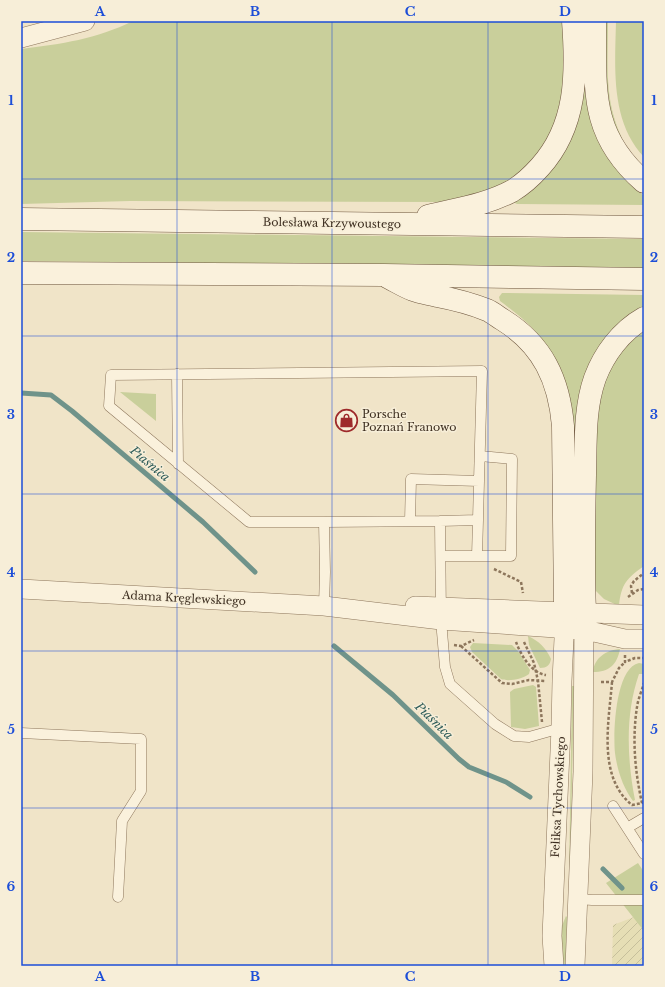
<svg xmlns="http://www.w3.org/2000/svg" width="665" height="987" font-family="'Libre Baskerville',serif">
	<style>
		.farmland { fill: url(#farmland-furrows) }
		.grass { fill: #c9cf9b }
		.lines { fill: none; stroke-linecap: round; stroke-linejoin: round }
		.stream { stroke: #6f938a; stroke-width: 5 }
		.service-casing { stroke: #8d765c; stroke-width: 11 }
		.minor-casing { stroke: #8d765c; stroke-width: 20 }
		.secondary-casing { stroke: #6f573f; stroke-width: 23 }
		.path { stroke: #8d765c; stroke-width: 2.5; stroke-dasharray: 3 2; stroke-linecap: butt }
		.service { stroke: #faf1dc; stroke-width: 10 }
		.minor { stroke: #faf1dc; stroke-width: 19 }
		.secondary { stroke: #faf1dc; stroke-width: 22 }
		.grid { fill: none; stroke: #1d4ed8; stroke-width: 1; stroke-opacity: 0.55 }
		.labels { text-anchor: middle; stroke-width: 3; stroke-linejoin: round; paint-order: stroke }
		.street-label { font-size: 11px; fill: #3d2e20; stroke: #f7eed8 }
		.poi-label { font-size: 11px; fill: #3d2e20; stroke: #f7eed8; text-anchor: start }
		.water-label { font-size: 12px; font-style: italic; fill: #2f5d5a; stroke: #f7eed8 }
		.neatline { fill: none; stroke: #1d4ed8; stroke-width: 1.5 }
		.grid-label { font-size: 13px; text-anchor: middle; font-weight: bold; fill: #1d4ed8 }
	</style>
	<defs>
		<pattern id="farmland-furrows" width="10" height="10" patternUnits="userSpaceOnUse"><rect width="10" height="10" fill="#e6deb5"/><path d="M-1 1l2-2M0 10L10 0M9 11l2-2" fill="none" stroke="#c6bf9b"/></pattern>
	</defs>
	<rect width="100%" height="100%" fill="#f0e4c8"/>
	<path class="farmland" d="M 634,917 L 644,931 L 644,966 L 612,966 L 613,925 Z"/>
	<path class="grass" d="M 133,21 L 565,21 L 567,71 L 559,119 L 531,165 L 500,189 L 442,202 L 130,201 L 21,204 L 21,49 C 62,44 96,39 133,21 Z
		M 580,21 L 603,149 C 614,168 627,182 644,196 L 644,205 L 517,204 L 513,202 L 548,168 Z
		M 604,21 L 608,21 C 608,53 605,86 614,117 C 618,132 626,145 630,160 L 606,105 Z
		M 616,21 L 644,21 L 644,157 C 610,121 615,67 616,21 Z
		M 21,232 L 644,239 L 644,268 L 21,261 Z
		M 502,293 L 644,295 L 644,308 L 618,328 L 578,487 L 556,361 C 542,334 524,319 500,301 L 499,297 Z
		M 644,326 L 644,566 C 627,578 621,584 619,606 L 604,599 L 592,587 L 592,429 L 608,366 Z
		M 120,392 L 156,394 L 156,421 Z
		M 528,636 C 539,641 546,648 551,659 C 550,665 547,668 540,668 L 529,645 Z
		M 473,643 L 512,645 L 518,651 L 530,670 L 529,674 C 523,679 508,682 501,679 L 472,652 L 470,647 Z
		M 620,649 C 617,665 609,672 593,672 C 594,658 606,650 620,649 Z
		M 639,663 L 644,664 L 644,674 L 639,674 C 625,714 627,759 635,800 L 633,801 C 623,788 617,769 615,753 C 613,734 615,668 639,663 Z
		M 533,685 L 536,687 L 539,726 L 525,729 L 511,727 L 510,692 L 514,689 Z
		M 572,686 L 574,686 L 570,880 L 569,880 Z
		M 638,863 L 644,872 L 644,931 L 606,883 Z
		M 566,916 L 567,917 L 566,966 L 562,966 L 561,928 Z"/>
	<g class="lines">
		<path class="stream" d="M 21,393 L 51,395 L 72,411 L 203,522 L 255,572
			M 334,646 L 393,695 L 459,759 L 469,767 L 506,782 L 530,797
			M 603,869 L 622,888"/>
		<defs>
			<path id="service" d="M 177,374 L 178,464
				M 440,521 L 478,520 L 479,481
				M 324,522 L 249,522 L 109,406 L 111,375 L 482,371 L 479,481 L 411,479 L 410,521
				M 441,556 L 511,556 L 512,459 L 480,456
				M 477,556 L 478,520
				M 324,606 L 325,572 L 324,522 L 440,521 L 441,620 L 445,667 L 450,684 L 495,724 L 514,736 L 529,737 L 561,728
				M 21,733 L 141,739 L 141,791 L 122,821 L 118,897
				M 613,806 L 644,854
				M 627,828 L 644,818
				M 578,899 L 592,900 L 644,900"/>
			<path id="minor" d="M 21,38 L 85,21
				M 21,589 L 324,606 L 441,620 L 585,630 L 625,639 L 644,639
				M 415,606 L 644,615
				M 554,966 L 552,936 L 561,728 L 562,681 L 565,617
				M 575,966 L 583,772 L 584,617"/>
			<path id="secondary" d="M 595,21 C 596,88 588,133 644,182
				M 428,216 C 456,209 486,205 512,191 C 522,185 532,176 540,167 C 577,126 577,74 573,21
				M 21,219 L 644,227
				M 21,273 L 384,275 L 644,279
				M 389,278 C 397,282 405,287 413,290 C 421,293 430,294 437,296 C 453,299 472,304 487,310 C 492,312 498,317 503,320 C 543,345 559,380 563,426 L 565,611
				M 585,612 C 583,566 584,521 585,475 C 586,443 584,409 595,378 C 604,354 621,331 644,318"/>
		</defs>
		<use href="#service" class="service-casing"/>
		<use href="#minor" class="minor-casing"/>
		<use href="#secondary" class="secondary-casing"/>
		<path class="path" d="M 494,569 L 521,582 L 523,593
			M 632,593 L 631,586 L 634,581 L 644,573
			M 628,597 L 638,590 L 644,589
			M 516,642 C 521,655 531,673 546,675
			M 524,642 L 534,663 L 538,681 L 542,722
			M 454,645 L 461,646 L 474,640
			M 461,646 L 502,683 L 512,684 L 529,680 L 546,681
			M 625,655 L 625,662 L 635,658 L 644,658
			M 601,682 L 612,682 L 619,668 L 625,662
			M 612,682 C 609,721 597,777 632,805 L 642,803 C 635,772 632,739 637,707 C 638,699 642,690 644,683"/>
		<use href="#service" class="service"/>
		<use href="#minor" class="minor"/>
		<use href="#secondary" class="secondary"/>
	</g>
	<path class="grid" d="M 177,21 L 177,966M 332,21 L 332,966M 488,21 L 488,966M 21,179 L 644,179M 21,336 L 644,336M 21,494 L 644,494M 21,651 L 644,651M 21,808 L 644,808"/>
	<defs>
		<symbol id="shop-ring" viewBox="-11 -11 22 22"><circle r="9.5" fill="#f7eed8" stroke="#9e2a2b" stroke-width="1.5"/><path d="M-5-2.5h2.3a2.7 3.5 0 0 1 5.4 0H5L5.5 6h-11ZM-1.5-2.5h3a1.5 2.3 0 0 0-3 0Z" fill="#9e2a2b"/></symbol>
	</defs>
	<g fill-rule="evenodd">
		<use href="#shop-ring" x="334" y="408" width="25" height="25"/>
	</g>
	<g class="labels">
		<g class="street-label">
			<text transform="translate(332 223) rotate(1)" y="4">Bolesława Krzywoustego</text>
			<text transform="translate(184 598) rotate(3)" y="4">Adama Kręglewskiego</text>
			<text transform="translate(558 797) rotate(-87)" y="4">Feliksa Tychowskiego</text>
		</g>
		<g class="poi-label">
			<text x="362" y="418">Porsche<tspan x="362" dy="13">Poznań Franowo</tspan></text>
		</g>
		<g class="water-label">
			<text transform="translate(150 464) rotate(40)" y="4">Piaśnica</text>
			<text transform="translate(434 721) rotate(44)" y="4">Piaśnica</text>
		</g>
	</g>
	<rect width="665" height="987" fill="none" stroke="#f7eed8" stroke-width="44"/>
	<rect x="22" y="22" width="621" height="943" class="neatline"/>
	<g class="grid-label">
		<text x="100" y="16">A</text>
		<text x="255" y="16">B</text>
		<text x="410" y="16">C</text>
		<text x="565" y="16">D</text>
		<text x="11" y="105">1</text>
		<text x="654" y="105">1</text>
		<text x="11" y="262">2</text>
		<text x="654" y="262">2</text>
		<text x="11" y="419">3</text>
		<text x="654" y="419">3</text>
		<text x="11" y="577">4</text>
		<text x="654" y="577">4</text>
		<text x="11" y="734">5</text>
		<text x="654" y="734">5</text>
		<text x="11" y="891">6</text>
		<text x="654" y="891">6</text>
		<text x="100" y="981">A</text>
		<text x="255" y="981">B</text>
		<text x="410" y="981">C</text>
		<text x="565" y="981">D</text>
	</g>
</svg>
